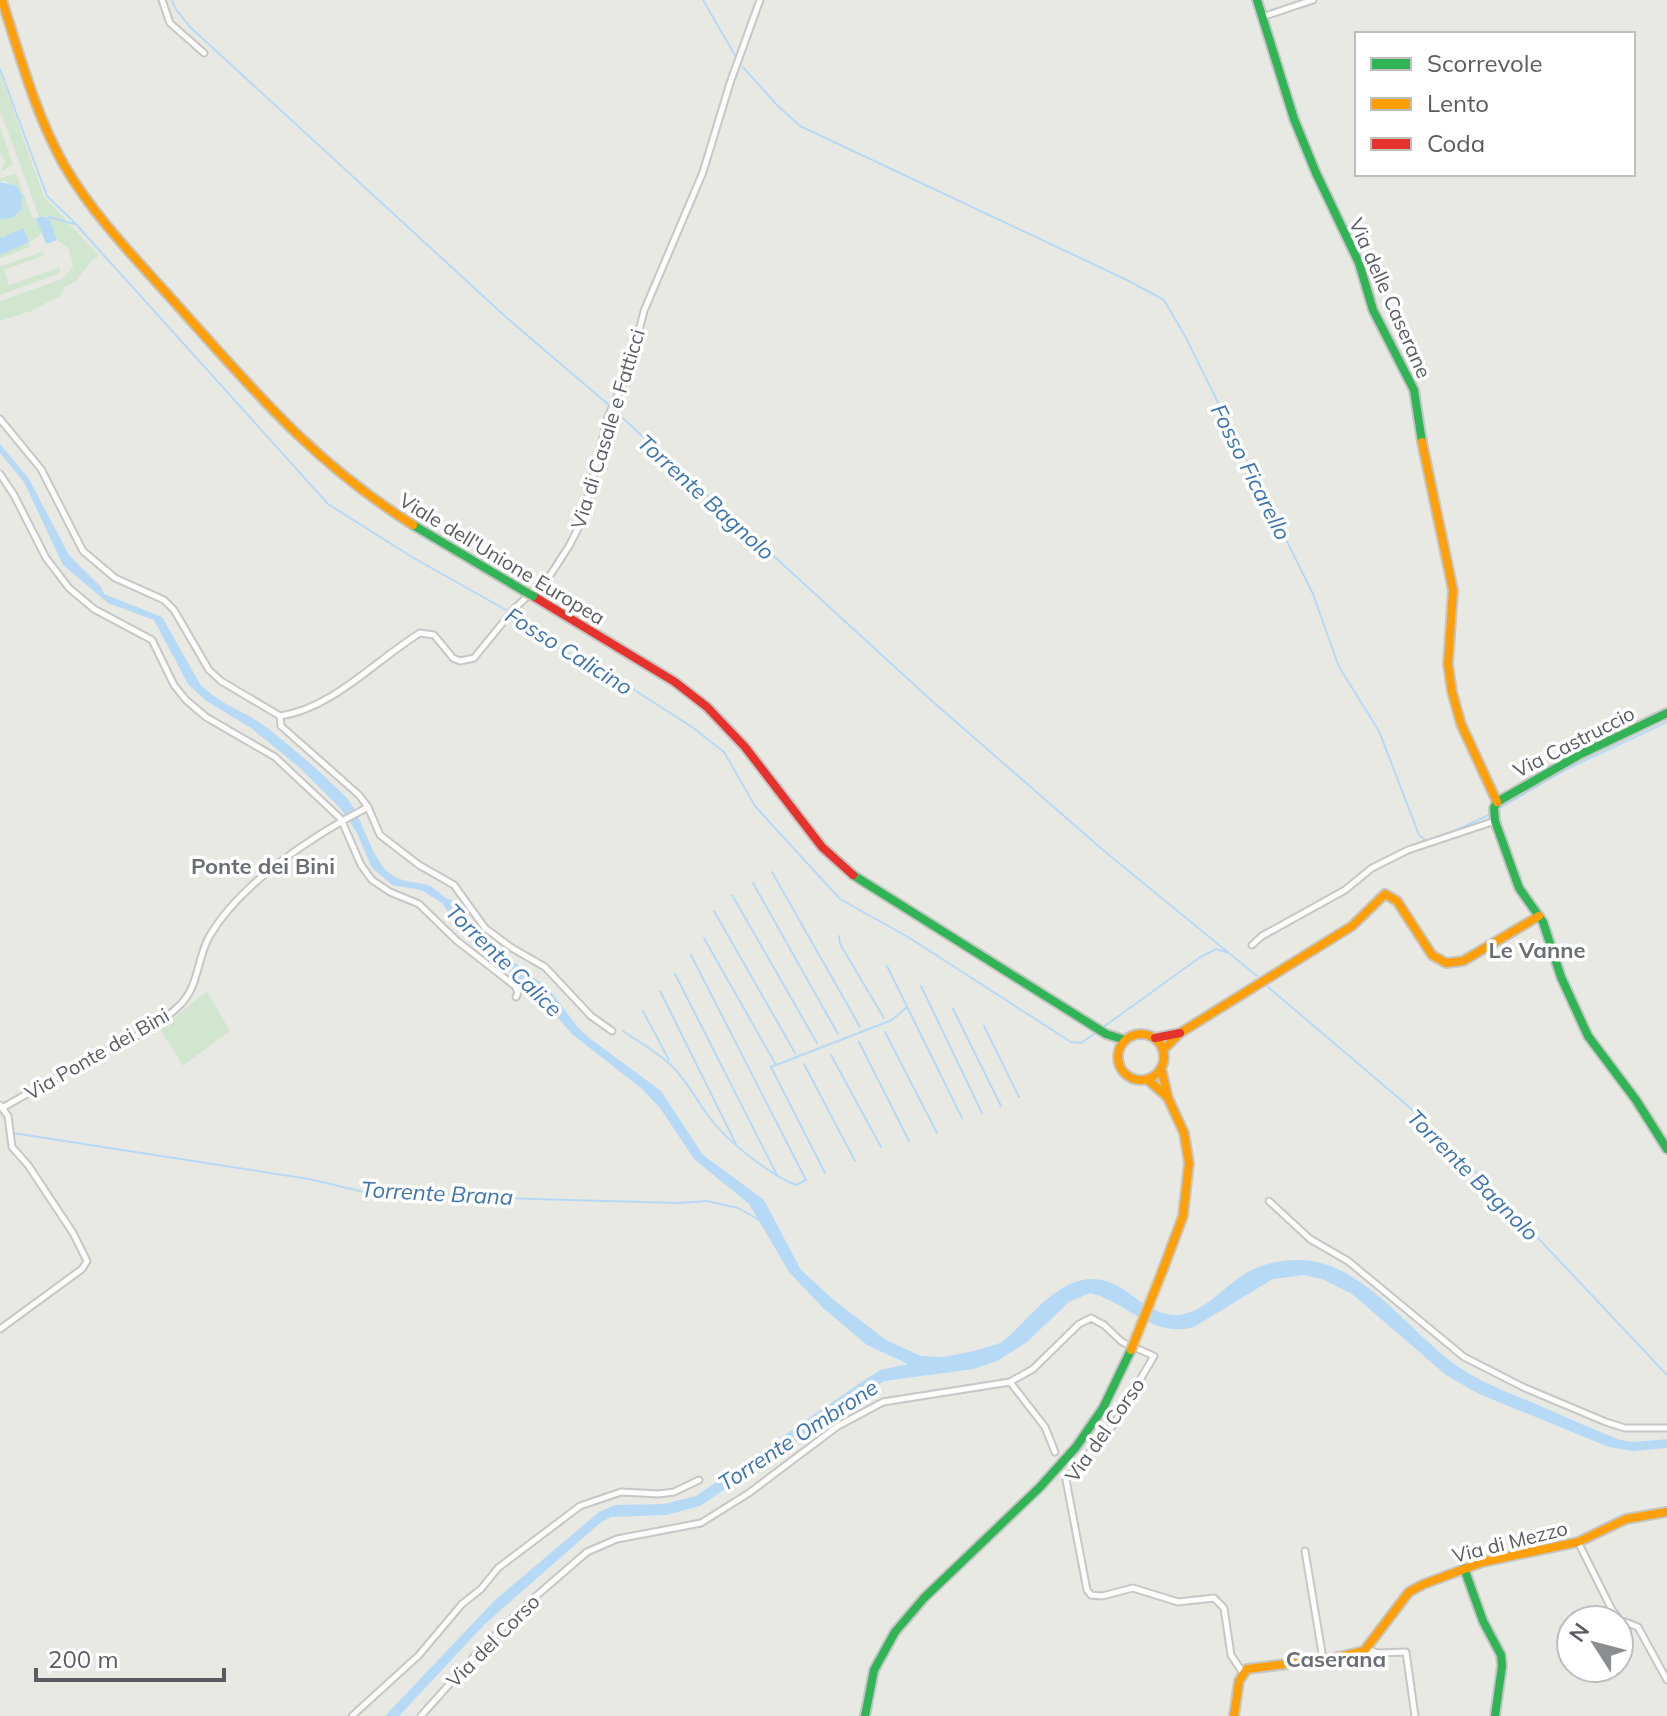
<svg xmlns="http://www.w3.org/2000/svg" width="1667" height="1716" font-family="Mulish,sans-serif">
	<style>
		.green { fill: #d1e6cf }
		.water { fill: #b6daf6 }
		.lines { fill: none; stroke-linecap: round; stroke-linejoin: round }
		.stream { stroke: #b6daf6; stroke-width: 2 }
		.street-casing { stroke: #c6c7c6; stroke-width: 9 }
		.fast-casing { stroke: #c5c6c4; stroke-width: 12 }
		.slow-casing { stroke: #c5c6c4; stroke-width: 12 }
		.jam-casing { stroke: #c5c6c4; stroke-width: 12 }
		.street { stroke: #fcfcfb; stroke-width: 5 }
		.fast { stroke: #30b455; stroke-width: 8 }
		.slow { stroke: #ff9f0a; stroke-width: 8 }
		.jam { stroke: #e5322d; stroke-width: 8 }
		.fast-bridge-casing { stroke: #d1c9b2; stroke-width: 12; stroke-linecap: butt }
		.slow-bridge-casing { stroke: #d1c9b2; stroke-width: 12; stroke-linecap: butt }
		.fast-bridge { stroke: #30b455; stroke-width: 8 }
		.slow-bridge { stroke: #ff9f0a; stroke-width: 8 }
		.labels { text-anchor: middle; stroke-width: 7; stroke-linejoin: round; paint-order: stroke }
		.street-label { font-size: 20px; fill: #595d62; stroke: #fff }
		.water-label { font-size: 22px; font-style: italic; fill: #3e74ae; stroke: #fff }
		.neighbourhood-label { font-size: 22px; font-weight: bold; fill: #6a6f74; stroke: #fff }
	</style>
	<rect width="100%" height="100%" fill="#e9e9e4"/>
	<path class="green" d="M 0,73 L 44,197 L 67,221 L 49,216 L 39,217 L 0,110 Z
		M 0,127 L 13,165 L 0,172 L 5,161 L 0,153 Z
		M 16,174 L 33,219 L 36,218 L 42,233 L 29,243 L 30,247 L 0,258 L 0,255 L 6,252 L 23,230 L 2,238 L 0,236 L 0,219 L 17,215 L 23,204 L 21,191 L 5,181 L 0,182 L 0,178 Z
		M 49,218 L 68,223 L 99,256 L 91,261 L 75,282 L 64,287 L 60,296 L 31,311 L 0,321 L 0,301 L 62,279 L 73,267 L 69,249 L 57,240 Z
		M 41,252 L 45,255 L 4,270 L 9,285 L 60,267 L 60,273 L 0,295 L 0,267 Z
		M 206,990 L 230,1031 L 183,1066 L 160,1029 L 205,993 Z"/>
	<path class="water" d="M 0,182 L 17,186 L 23,197 L 21,210 L 12,218 L 0,219 Z
		M 43,216 L 45,220 L 49,218 L 57,240 L 46,244 L 36,218 Z
		M 23,228 L 29,242 L 0,255 L 0,236 L 2,238 Z
		M 0,444 L 29,479 L 69,555 L 101,587 L 104,594 L 162,617 L 200,684 C 221,706 244,710 266,727 C 293,748 321,772 345,796 C 366,819 370,865 397,878 C 406,882 417,882 427,885 C 438,888 442,899 452,900 L 480,936 L 549,989 L 577,1026 L 588,1037 L 661,1091 L 703,1155 L 764,1200 L 801,1270 L 835,1301 L 886,1340 L 921,1356 L 943,1357 L 974,1351 L 1000,1343 L 1008,1337 C 1046,1301 1079,1253 1133,1296 C 1147,1306 1159,1315 1177,1315 C 1202,1314 1223,1288 1243,1275 C 1260,1264 1282,1259 1302,1260 C 1367,1263 1413,1339 1465,1371 C 1487,1385 1512,1394 1536,1404 C 1564,1416 1592,1429 1620,1440 L 1634,1442 L 1667,1439 L 1667,1448 L 1632,1451 L 1609,1447 L 1479,1394 L 1446,1375 L 1352,1294 L 1322,1279 L 1304,1275 L 1273,1279 L 1194,1327 C 1153,1339 1127,1302 1090,1293 L 1069,1302 L 1027,1342 L 997,1361 L 974,1369 L 884,1381 L 700,1506 L 666,1515 L 611,1517 L 600,1523 L 485,1624 L 399,1716 L 385,1716 L 495,1600 L 599,1512 L 615,1505 L 664,1504 L 696,1496 L 860,1383 L 880,1370 L 908,1364 L 867,1345 L 824,1309 L 789,1272 L 749,1204 L 694,1159 L 660,1108 L 642,1089 L 572,1034 L 532,989 L 475,945 L 455,923 L 442,903 L 421,890 L 392,885 L 372,868 L 357,833 L 341,809 L 300,768 L 251,728 L 205,700 L 188,684 L 154,620 L 108,603 L 63,565 L 24,482 L 0,453 Z"/>
	<g class="lines">
		<path class="stream" d="M 172,0 L 175,8 L 190,27 L 507,318 L 610,406
			M 703,0 L 736,57
			M 743,67 L 776,104 L 800,126 L 1127,280 L 1164,300 L 1185,336 L 1313,594 L 1339,667 L 1379,731 L 1419,835 L 1427,841
			M 0,69 L 47,196 L 73,221 L 328,504 L 412,557 L 506,610 L 562,650 L 622,682 L 692,727 L 724,752 L 755,806 L 840,899 L 908,937 L 1071,1042 L 1081,1043 L 1097,1032
			M 44,219 L 49,217 L 74,224
			M 615,411 L 932,701 L 1103,850 L 1257,976
			M 1498,809 L 1567,769 L 1667,722
			M 1448,834 L 1493,813
			M 772,872 L 860,1027
			M 753,883 L 838,1034
			M 732,895 L 817,1043
			M 714,911 L 795,1053
			M 839,936 L 840,944 L 884,1018
			M 704,938 L 776,1065
			M 887,966 L 962,1118
			M 675,974 L 776,1173
			M 921,986 L 982,1113
			M 1268,987 L 1408,1106 L 1457,1152 L 1667,1375
			M 660,991 L 736,1144
			M 953,1009 L 1001,1106
			M 643,1011 L 669,1060
			M 984,1026 L 1019,1097
			M 1102,1028 L 1199,958 L 1216,949 L 1229,953
			M 623,1031 C 639,1042 659,1053 673,1067 C 687,1082 697,1100 709,1117 C 727,1141 767,1173 796,1185 L 806,1180 L 691,955
			M 885,1032 L 937,1133
			M 859,1042 L 909,1141
			M 831,1055 L 881,1147
			M 804,1064 L 855,1161
			M 13,1133 L 309,1179 L 368,1193 L 430,1193 L 498,1198 L 678,1203 L 707,1201 L 738,1208 L 761,1221
			M 825,1173 L 771,1067 L 892,1020 L 907,1007"/>
		<defs>
			<path id="street" d="M 162,0 L 170,23 L 204,53
				M 1262,17 L 1313,0
				M 0,419 L 41,469 L 83,551 L 115,578 L 164,600 L 174,610 L 209,670 L 221,681 L 280,716 L 281,726 L 359,795 L 368,807 L 380,835 L 419,865 L 454,885 L 485,928 L 512,948 L 545,967 L 591,1016 L 612,1031
				M 0,474 L 14,495 L 46,558 L 69,588 L 94,609 L 152,640 L 174,685 L 186,700 L 206,717 L 275,757 L 341,819 L 361,865 L 372,880 L 390,892 L 419,904 L 456,940 L 515,986 L 518,992 L 516,997
				M 280,716 C 332,709 377,659 420,633 L 434,635 L 453,658 L 460,661 L 474,658 L 514,609 L 551,574 L 569,546 L 581,523 L 608,417 L 630,366 L 644,311 L 703,172 L 730,83 L 760,0
				M 1252,945 L 1262,936 L 1345,890 L 1372,868 L 1408,850 L 1495,821
				M 0,1105 L 8,1116 L 12,1147 L 28,1165 L 73,1233 L 87,1261 L 82,1269 L 0,1329
				M 2,1108 C 29,1093 55,1078 82,1063 C 116,1046 154,1031 181,1004 C 199,985 197,959 209,937 C 240,883 314,835 368,807
				M 1269,1201 L 1310,1239 L 1348,1261 L 1464,1357 L 1525,1388 L 1606,1422 L 1625,1428 L 1667,1428
				M 1010,1382 L 1045,1427 L 1055,1452
				M 1578,1542 L 1612,1610 L 1620,1620 L 1638,1627 L 1667,1680
				M 1305,1551 L 1323,1659
				M 1365,1649 L 1378,1653 L 1406,1652 L 1415,1716
				M 352,1716 L 419,1655 L 462,1604 L 481,1589 L 498,1568 L 580,1506 L 621,1492 L 659,1494 L 674,1492 L 699,1480
				M 421,1716 L 479,1651 L 528,1603 L 587,1552 L 617,1539 L 701,1523 L 749,1493 L 838,1426 L 883,1402 L 1010,1382 L 1033,1369 L 1079,1324 L 1091,1318 L 1104,1325 L 1122,1342 L 1154,1356 L 1114,1424 L 1066,1480 L 1087,1590 L 1091,1595 L 1102,1596 L 1133,1588 L 1178,1602 L 1214,1598 L 1224,1608 L 1231,1655 L 1243,1673"/>
			<path id="fast" d="M 1257,0 L 1294,119 L 1316,173 L 1359,263 L 1373,310 L 1414,390 L 1422,442
				M 413,525 L 524,591
				M 1497,802 L 1494,808 L 1495,821 L 1519,888 L 1543,922 L 1561,977 L 1588,1036 L 1636,1100 L 1667,1149
				M 1497,802 L 1579,755 L 1667,713
				M 853,875 L 1106,1034 L 1125,1040
				M 1464,1568 L 1483,1621 L 1501,1655 L 1502,1666 L 1495,1716
				M 865,1716 L 874,1670 L 895,1632 L 924,1598 L 1040,1487 L 1076,1447 L 1103,1408 L 1131,1350"/>
			<path id="slow" d="M 2,0 C 20,56 35,113 64,165 C 95,218 138,261 178,306 C 255,392 313,462 413,525
				M 1422,442 L 1453,590 L 1448,664 L 1452,692 L 1461,724 L 1497,802
				M1118 1057a23 23 0 1 1 46 0a23 23 0 1 1-46 0Z
				M 1163,1050 L 1180,1033 L 1352,926 L 1385,894 L 1397,901 L 1432,955 L 1446,963 L 1463,961 L 1539,916
				M 1161,1068 L 1168,1098 L 1184,1133 L 1189,1163 L 1183,1216 L 1162,1272
				M 1147,1079 L 1167,1097
				M 1234,1716 L 1239,1681 L 1247,1669 L 1334,1658 L 1364,1651 L 1409,1592 L 1424,1584 L 1483,1562 L 1578,1542 L 1626,1519 L 1667,1512"/>
			<path id="jam" d="M 533,596 L 675,682 L 707,707 L 745,747 L 822,847 L 853,875
				M 1155,1038 L 1180,1033"/>
		</defs>
		<use href="#street" class="street-casing"/>
		<use href="#fast" class="fast-casing"/>
		<use href="#slow" class="slow-casing"/>
		<use href="#jam" class="jam-casing"/>
		<use href="#street" class="street"/>
		<use href="#fast" class="fast"/>
		<use href="#slow" class="slow"/>
		<use href="#jam" class="jam"/>
		<defs>
			<path id="fast-bridge" d="M 524,591 L 533,596"/>
			<path id="slow-bridge" d="M 1131,1350 L 1162,1272"/>
		</defs>
		<use href="#fast-bridge" class="fast-bridge-casing"/>
		<use href="#slow-bridge" class="slow-bridge-casing"/>
		<use href="#fast-bridge" class="fast-bridge"/>
		<use href="#slow-bridge" class="slow-bridge"/>
	</g>
	<g class="labels">
		<g class="street-label">
			<text transform="translate(1390 298) rotate(66)" y="7">Via delle Caserane</text>
			<text transform="translate(608 429) rotate(-73)" y="7">Via di Casale e Fatticci</text>
			<text transform="translate(502 559) rotate(31)" y="7">Viale dell'Unione Europea</text>
			<text transform="translate(1574 742) rotate(-27)" y="7">Via Castruccio</text>
			<text transform="translate(97 1054) rotate(-30)" y="7">Via Ponte dei Bini</text>
			<text transform="translate(1105 1430) rotate(-55)" y="7">Via del Corso</text>
			<text transform="translate(1510 1542) rotate(-14)" y="7">Via di Mezzo</text>
			<text transform="translate(493 1641) rotate(-45)" y="7">Via del Corso</text>
		</g>
		<g class="water-label">
			<text transform="translate(1251 472) rotate(63)" y="8">Fosso Ficarello</text>
			<text transform="translate(706 497) rotate(42)" y="8">Torrente Bagnolo</text>
			<text transform="translate(569 651) rotate(32)" y="8">Fosso Calicino</text>
			<text transform="translate(504 960) rotate(44)" y="8">Torrente Calice</text>
			<text transform="translate(1473 1175) rotate(45)" y="8">Torrente Bagnolo</text>
			<text transform="translate(437 1193) rotate(3)" y="8">Torrente Brana</text>
			<text transform="translate(798 1435) rotate(-33)" y="8">Torrente Ombrone</text>
		</g>
		<g class="neighbourhood-label">
			<text x="263" y="874">Ponte dei Bini</text>
			<text x="1537" y="958">Le Vanne</text>
			<text x="1336" y="1667">Caserana</text>
		</g>
	</g>
	<rect x="1355" y="32" width="280" height="144" fill="#ffffff" stroke="#bdbec0" stroke-width="2"/>
	<rect x="1371" y="58" width="40" height="12" fill="#30b455" stroke="#bdbec0" stroke-width="2"/>
	<text x="1427" y="72" font-size="24" fill="#595d62">Scorrevole</text>
	<rect x="1371" y="98" width="40" height="12" fill="#ff9f0a" stroke="#bdbec0" stroke-width="2"/>
	<text x="1427" y="112" font-size="24" fill="#595d62">Lento</text>
	<rect x="1371" y="138" width="40" height="12" fill="#e5322d" stroke="#bdbec0" stroke-width="2"/>
	<text x="1427" y="152" font-size="24" fill="#595d62">Coda</text>
	<g transform="translate(1595 1644) rotate(306)"><circle r="38" fill="#ffffff" stroke="#bdbec0" stroke-width="2"/>
	<path d="M0-6L14 30L0 20L-14 30Z" fill="#8b8e90"/>
	<text y="-12" font-size="22" font-weight="bold" text-anchor="middle" fill="#595d62">N</text>
	</g>
	<path d="M36 1668v12h188v-12" fill="none" stroke="#595d62" stroke-width="4"/>
	<text x="48" y="1668" font-size="24" fill="#595d62" stroke="#ffffff" stroke-width="6" paint-order="stroke">200 m</text>
</svg>
